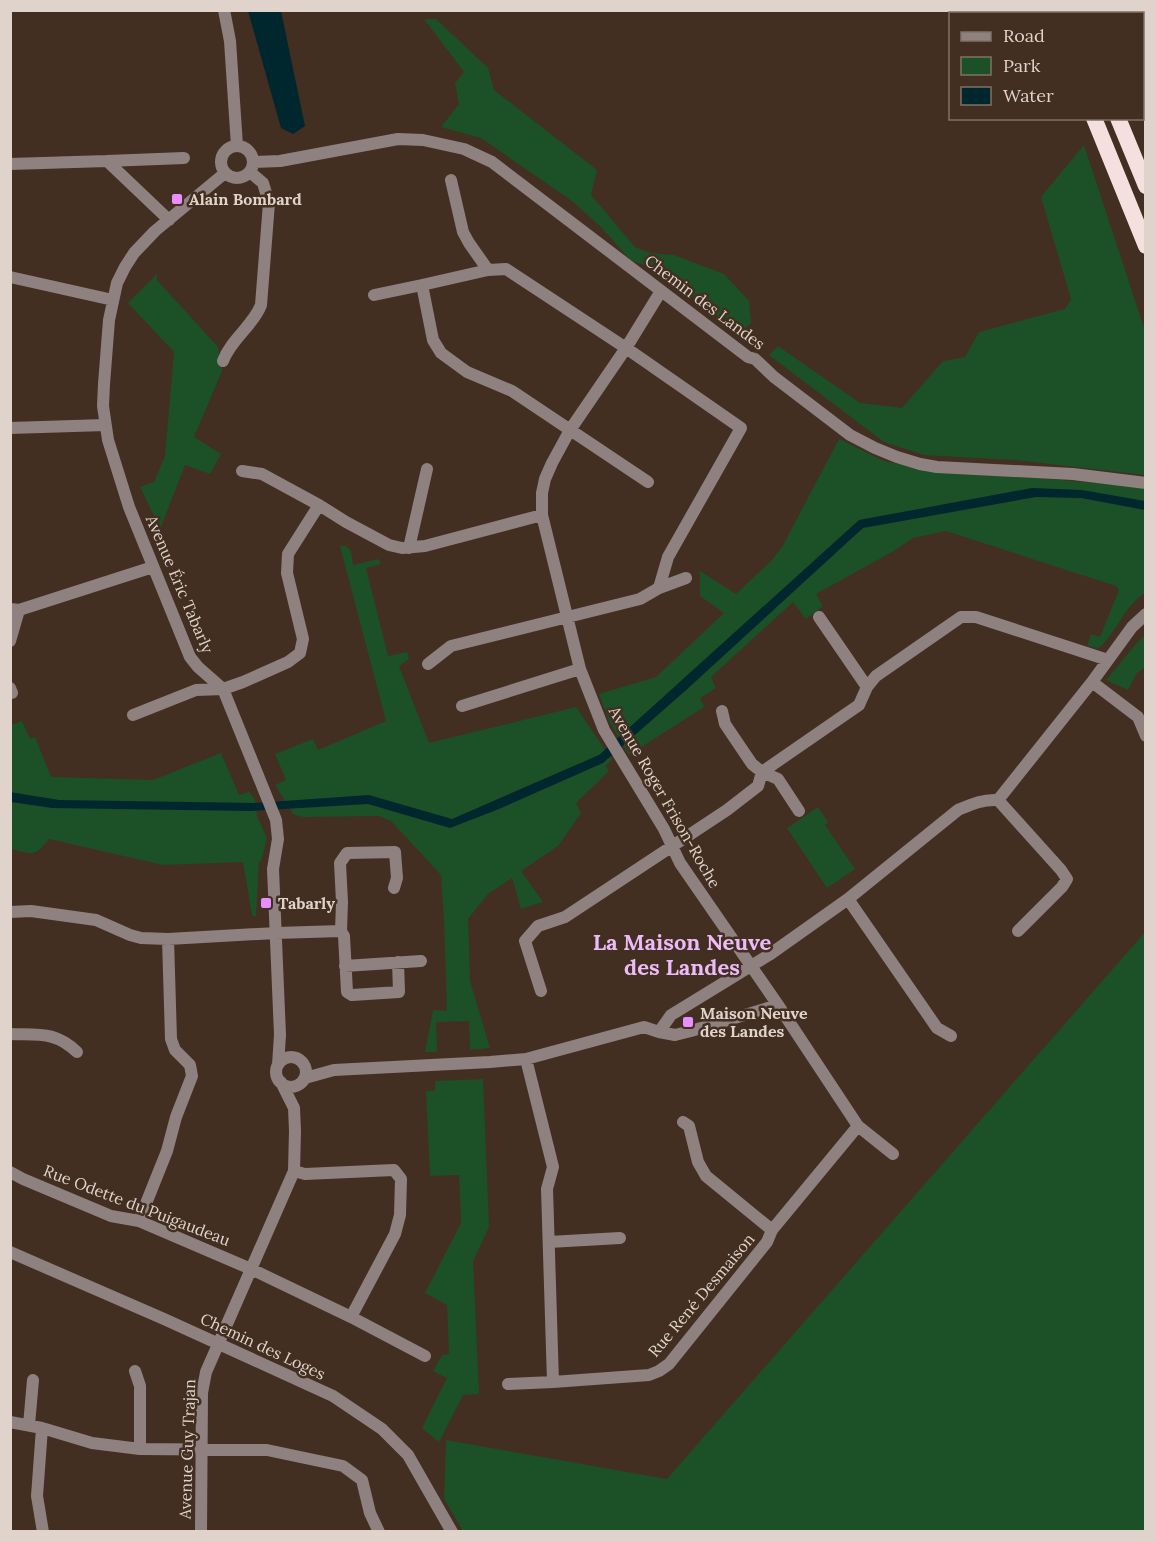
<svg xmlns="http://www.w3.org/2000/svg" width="1156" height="1542" font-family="Lora,serif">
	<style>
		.green { fill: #1c5027 }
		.water { fill: #01272e }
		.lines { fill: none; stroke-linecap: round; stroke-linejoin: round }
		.minor { stroke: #8e8180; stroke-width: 12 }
		.trunk { stroke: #f4e0de; stroke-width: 16 }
		.poi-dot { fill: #e88eff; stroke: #422f21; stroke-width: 2 }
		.labels { text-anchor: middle; stroke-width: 5; stroke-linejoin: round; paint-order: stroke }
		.poi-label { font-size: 16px; font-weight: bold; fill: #dfd3cb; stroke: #422f21; text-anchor: start }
		.street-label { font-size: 16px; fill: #dfd3cb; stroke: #422f21 }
		.district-label { font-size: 22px; font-weight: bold; fill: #ecbbf9; stroke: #422f21 }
	</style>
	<rect width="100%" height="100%" fill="#422f21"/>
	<path class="green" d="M 424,19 L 436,19 L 488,68 L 494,90 L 597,170 L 591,195 L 635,247 L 650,253 L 674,255 L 724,274 L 749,301 L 751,323 L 744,329 L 730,326 L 687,293 L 665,273 L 630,260 L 602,228 L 572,201 L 481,138 L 441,127 L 459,104 L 455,83 L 464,72 Z
		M 1084,145 L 1145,331 L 1145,475 L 1016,460 L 924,455 L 884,442 L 769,355 L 778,346 L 860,403 L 902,408 L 943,361 L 965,357 L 979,332 L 1065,309 L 1071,299 L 1041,197 Z
		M 157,274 L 157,280 L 218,347 L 222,371 L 194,437 L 221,454 L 210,474 L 185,465 L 159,532 L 156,520 L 140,487 L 154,482 L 165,456 L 174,352 L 128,303 Z
		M 839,439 L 884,461 L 922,469 L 956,474 L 1036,478 L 1145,487 L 1145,593 C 1124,606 1117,632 1099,648 L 1087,646 L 1091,634 L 1100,637 L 1119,590 L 1116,586 L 946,531 L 913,538 L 894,551 L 816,594 L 823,606 L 806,619 L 793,602 L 711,677 L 716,688 L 700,698 L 704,707 L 629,755 L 609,721 L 599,694 L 656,677 L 724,613 L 700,596 L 700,571 L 736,594 L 771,561 L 782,547 Z
		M 340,546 L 346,546 L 351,551 L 353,565 L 378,559 L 381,564 L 366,568 L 388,656 L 407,652 L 409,659 L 399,666 L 429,743 L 576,707 L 612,760 L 605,766 L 609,771 L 576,803 L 581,813 L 558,846 L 521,871 L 543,902 L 521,909 L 512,878 L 488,894 L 468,919 L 470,981 L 490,1048 L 470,1050 L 469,1021 L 436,1022 L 437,1052 L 425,1052 L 433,1010 L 447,1011 L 444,920 L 441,875 L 391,821 L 379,816 L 304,817 L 294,815 L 275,785 L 286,780 L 275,754 L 313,739 L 318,750 L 386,721 Z
		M 1145,635 L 1145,667 L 1137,673 L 1128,690 L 1106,680 L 1136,644 Z
		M 22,721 L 30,739 L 35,737 L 51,777 L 153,780 L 221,753 L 239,795 L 249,792 L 255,799 L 257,816 L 267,838 L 261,861 L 259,861 L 256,917 L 252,915 L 243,862 L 163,865 L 49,839 C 34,858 33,854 11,849 L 11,725 Z
		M 818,807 L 828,822 L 825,825 L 855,869 L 827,888 L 787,828 Z
		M 1145,932 L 1145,1531 L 463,1531 L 444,1499 L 446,1440 L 667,1479 Z
		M 483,1079 L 489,1227 L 473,1261 L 479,1394 L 463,1395 L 439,1442 L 422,1428 L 447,1378 L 433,1371 L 442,1355 L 449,1354 L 447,1305 L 425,1293 L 461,1223 L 459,1175 L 430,1176 L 426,1091 L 435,1091 L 435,1081 Z"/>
	<path class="water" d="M 248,11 L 281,11 L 305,126 L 293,134 L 281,128 Z
		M 1032,488 L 1082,490 L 1145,501 L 1145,510 L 1081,498 L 1036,497 L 863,528 L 684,692 L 603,763 L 499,809 L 450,828 L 368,804 L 251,811 L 52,808 L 11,802 L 10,792 L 59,800 L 255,803 L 369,795 L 452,819 L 599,755 L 859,520 Z"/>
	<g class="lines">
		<path class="minor" d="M 224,10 L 230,41 L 237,146
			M221 162a16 16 0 1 1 32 0a16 16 0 1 1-32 0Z
			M 107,161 L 184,158
			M 253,162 L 280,161 L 398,139 L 423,140 L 464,149 L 492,162 L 748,357 L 755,359 L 774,377 L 850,435 L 875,448 L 897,457 L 920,464 L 937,467 L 1073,474 L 1146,483
			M 10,164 L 107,161 L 169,220
			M 225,173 L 155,231 L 134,253 L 125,267 L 117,283 L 109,320 L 104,384 L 103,406 L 108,440 L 129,507 L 190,657 L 198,667 L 223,689 L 276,820 L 278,839 L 273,869 L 280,1035 L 278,1065
			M 451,180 L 463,232 L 469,243 L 488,270
			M 10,277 L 113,300
			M 661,291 L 626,348 L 570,430 L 552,463 L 545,479 L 542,493 L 542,515 L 580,669 L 604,730 L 664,829 L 680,863 L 778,1005 L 858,1126 L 893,1154
			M 374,295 L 422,285
			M 223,361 C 231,339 253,326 261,305 L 269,203 L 263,183 L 250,172
			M 10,428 L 105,425
			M 242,471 L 262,474 L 319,505
			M 409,548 L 427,469
			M 659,588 L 686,578
			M 10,609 L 19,610 L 153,567
			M 819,617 L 867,687
			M 10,641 L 19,610
			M 428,664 L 451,646 L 640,599 L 659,588 L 668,557 L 741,428 L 626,348 L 506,269 L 488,270 L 422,285 L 433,340 L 441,353 L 467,372 L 512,391 L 648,482
			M 1092,682 L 1138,717 L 1146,736
			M 10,688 L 12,693
			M 462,706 L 580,669
			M 722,711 L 725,724 L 752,764 L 762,772 L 778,779 L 799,811
			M 133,715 L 196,690 L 223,689 L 243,682 L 288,662 L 300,653 L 303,639 L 287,573 L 288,554 L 319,505 L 346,522 L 389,545 L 402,548 L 425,546 L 542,515
			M 998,800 L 1061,870 L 1067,879 L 1062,887 L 1018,931
			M 848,899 L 937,1028 L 951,1036
			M 10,912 L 31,911 L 96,920 L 130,935 L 141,938 L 168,939 L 276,933 L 341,931 L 344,936 L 347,992 L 352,995 L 399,992 L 398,962
			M 341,931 L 342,902 L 340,863 L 347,853 L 395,852 L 397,878 L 394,888
			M 345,966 L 421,961
			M 541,991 L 525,941 L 538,926 L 565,917 L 727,810 L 758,786 L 762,772 L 859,705 L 867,687 L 876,676 L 961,617 L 976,617 L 1108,660
			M 659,1032 L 671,1015 L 769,955 L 848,899 L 958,810 C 972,804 983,799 998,800 L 1092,682 L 1132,627 L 1146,614
			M 10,1034 C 39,1035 55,1031 77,1052
			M276 1072a15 15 0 1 1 30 0a15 15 0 1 1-30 0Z
			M 526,1059 L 553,1167 L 547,1189 L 553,1382 L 649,1375 L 659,1371 L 669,1364 L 767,1242 L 772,1230 L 858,1126
			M 305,1078 L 334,1070 L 490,1062 L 526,1059 L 644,1027 L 659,1032 L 675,1035 L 691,1031 L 778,1005
			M 683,1122 L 689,1126 L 698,1162 L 706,1176 L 772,1230
			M 10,1172 L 23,1179 L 111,1216 L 139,1221 L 251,1269 L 351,1317 L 395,1234 L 400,1215 L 401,1179 L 394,1170 L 305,1174 L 294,1171
			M 139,1221 L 167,1151 L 176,1117 L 192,1076 L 190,1065 L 175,1050 L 171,1039 L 168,939
			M 549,1242 L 620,1238
			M 10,1252 L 164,1319 L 333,1396 L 382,1429 L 408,1455 L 452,1532
			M 351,1317 L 425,1356
			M 135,1371 L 140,1386 L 140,1449
			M 508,1384 L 553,1382
			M 10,1422 L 42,1428 L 92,1443 L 140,1449 L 267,1450 L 343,1466 L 362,1480 L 370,1513 L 379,1532
			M 29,1425 L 33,1380
			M 42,1428 L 37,1496 L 43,1532
			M 201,1532 L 202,1393 L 206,1372 L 294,1171 L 295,1131 L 294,1108 L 281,1082"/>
		<path class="trunk" d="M 1050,10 L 1051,14
			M 1074,10 L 1075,14
			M 1094,118 L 1146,246
			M 1118,118 L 1146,186"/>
	</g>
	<g class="poi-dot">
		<rect x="171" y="193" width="12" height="12" rx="3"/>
		<rect x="260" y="897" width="12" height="12" rx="3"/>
		<rect x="682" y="1016" width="12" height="12" rx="3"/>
	</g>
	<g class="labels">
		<g class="poi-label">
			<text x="189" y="205">Alain Bombard</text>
			<text x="278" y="909">Tabarly</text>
			<text x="700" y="1019">Maison Neuve<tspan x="700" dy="18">des Landes</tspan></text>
		</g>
		<g class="street-label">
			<text transform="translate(705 302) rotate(37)" y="6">Chemin des Landes</text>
			<text transform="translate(180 584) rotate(67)" y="6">Avenue Éric Tabarly</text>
			<text transform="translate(665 797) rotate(60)" y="6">Avenue Roger Frison-Roche</text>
			<text transform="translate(137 1205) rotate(21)" y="6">Rue Odette du Puigaudeau</text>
			<text transform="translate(701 1295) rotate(-50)" y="6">Rue René Desmaison</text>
			<text transform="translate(263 1346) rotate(25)" y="6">Chemin des Loges</text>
			<text transform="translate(187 1449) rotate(-88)" y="6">Avenue Guy Trajan</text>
		</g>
		<g class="district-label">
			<text x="682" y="950">La Maison Neuve<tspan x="682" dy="25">des Landes</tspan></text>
		</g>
	</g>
	<rect width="1156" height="1542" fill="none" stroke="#dfd3cb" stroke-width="24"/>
	<rect x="949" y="12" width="195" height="108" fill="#422f21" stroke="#817165" stroke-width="1.5"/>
	<rect x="961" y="32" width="30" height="9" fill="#8e8180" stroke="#817165" stroke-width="1.5"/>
	<text x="1003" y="42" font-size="18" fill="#dfd3cb">Road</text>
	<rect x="961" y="57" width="30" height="18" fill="#1c5027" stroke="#817165" stroke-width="1.5"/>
	<text x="1003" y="72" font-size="18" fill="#dfd3cb">Park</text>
	<rect x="961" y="87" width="30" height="18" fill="#01272e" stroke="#817165" stroke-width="1.5"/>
	<text x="1003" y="102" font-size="18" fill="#dfd3cb">Water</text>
</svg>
